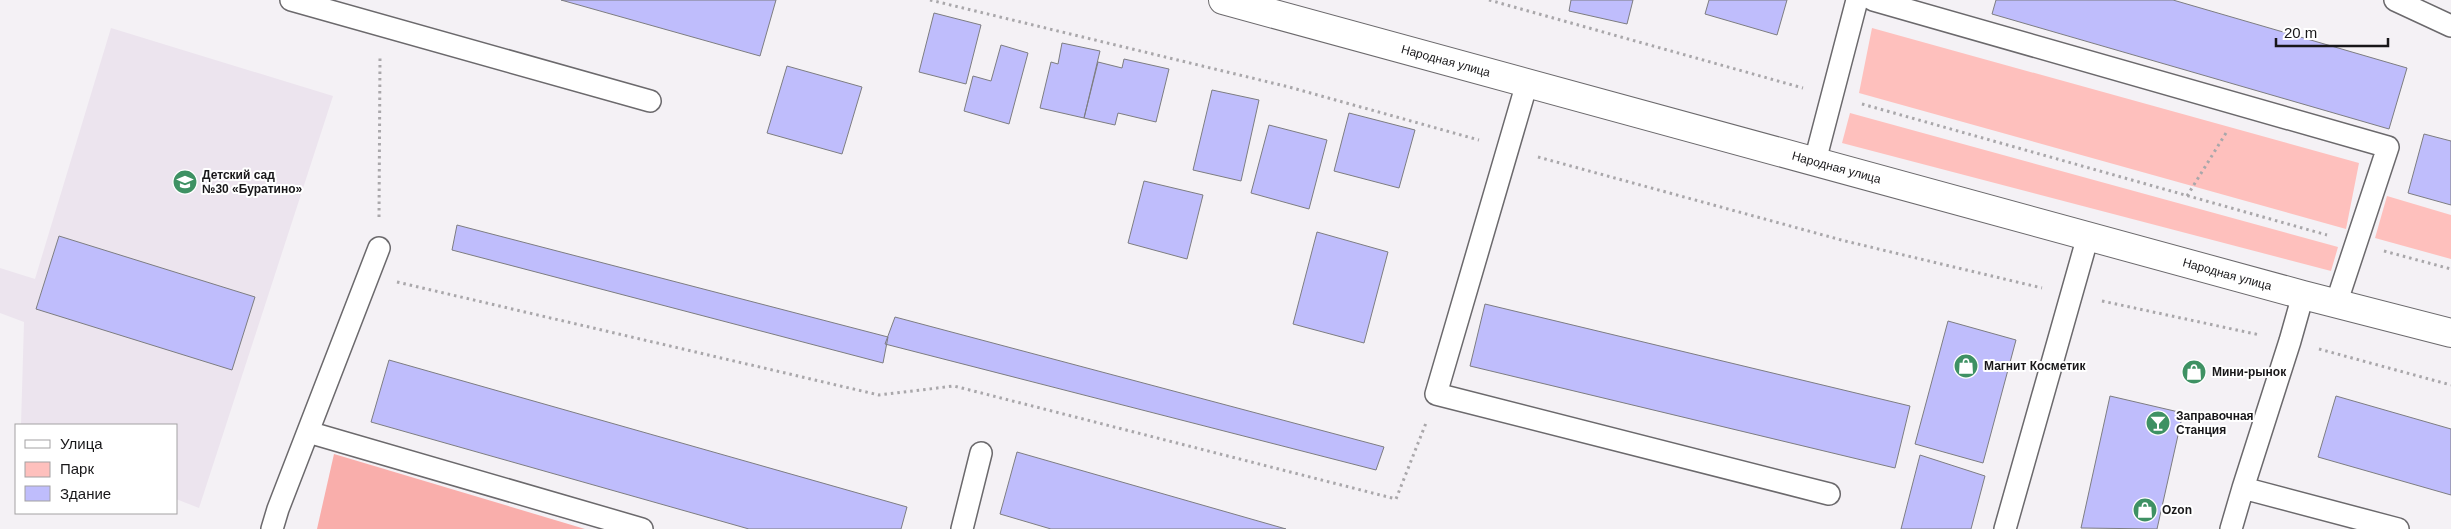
<svg xmlns="http://www.w3.org/2000/svg" width="2451" height="529" font-family="Helvetica,sans-serif">
	<style>
		.built { fill: #ece4ee }
		.green { fill: #fec0bd }
		.forest { fill: #f9aeab }
		.building { fill: #bfbdfc; stroke: #7d7d81 }
		.lines { fill: none; stroke-linecap: round; stroke-linejoin: round }
		.service-casing { stroke: #6b696c; stroke-width: 24 }
		.minor-casing { stroke: #6b696c; stroke-width: 30 }
		.path { stroke: #a9a7aa; stroke-width: 3; stroke-dasharray: 2.5 4; stroke-linecap: butt }
		.service { stroke: #fff; stroke-width: 21 }
		.minor { stroke: #fff; stroke-width: 28 }
		.labels { text-anchor: middle; stroke-width: 4; stroke-linejoin: round; paint-order: stroke }
		.street-label { font-size: 12px; fill: #181719; stroke: #fff }
		.poi-label { font-size: 12px; font-weight: bold; fill: #181719; stroke: #fff; text-anchor: start }
	</style>
	<rect width="100%" height="100%" fill="#f4f1f5"/>
	<path class="built" d="M 111,28 L 333,96 L 199,508 L 176,499 L 176,425 L 21,425 L 24,322 L 0,313 L 0,268 L 35,279 Z"/>
	<path class="green" d="M 1872,28 L 2359,163 L 2346,229 L 1859,93 Z
		M 1850,113 L 2338,247 L 2331,271 L 1842,143 Z
		M 2387,196 L 2451,215 L 2451,259 L 2375,238 Z"/>
	<path class="forest" d="M 334,454 L 585,529 L 317,529 Z"/>
	<path class="building" d="M 561,0 L 776,0 L 760,56 Z
		M 1571,0 L 1633,0 L 1627,24 L 1569,11 Z
		M 1709,0 L 1787,0 L 1777,35 L 1705,14 Z
		M 1996,0 L 2173,0 L 2407,68 L 2389,129 L 1992,14 Z
		M 934,13 L 981,25 L 966,84 L 919,72 Z
		M 1062,43 L 1100,51 L 1084,118 L 1040,108 L 1051,62 L 1058,64 Z
		M 1001,45 L 1028,53 L 1009,124 L 964,111 L 973,76 L 991,81 Z
		M 1124,59 L 1169,69 L 1156,122 L 1118,113 L 1115,125 L 1084,118 L 1098,62 L 1122,68 Z
		M 787,66 L 862,87 L 842,154 L 767,133 Z
		M 1212,90 L 1259,100 L 1241,181 L 1193,170 Z
		M 1349,113 L 1415,130 L 1399,188 L 1334,171 Z
		M 1269,125 L 1327,140 L 1309,209 L 1251,193 Z
		M 2424,134 L 2451,141 L 2451,205 L 2408,193 Z
		M 1144,181 L 1203,195 L 1187,259 L 1128,243 Z
		M 457,225 L 888,337 L 883,363 L 452,250 Z
		M 1317,232 L 1388,252 L 1364,343 L 1293,324 Z
		M 59,236 L 255,297 L 232,370 L 36,309 Z
		M 1485,304 L 1910,406 L 1895,468 L 1470,366 Z
		M 895,317 L 1384,447 L 1376,470 L 885,344 Z
		M 1948,321 L 2016,340 L 1983,463 L 1915,444 Z
		M 389,360 L 907,507 L 901,529 L 749,529 L 371,422 Z
		M 2110,396 L 2183,413 L 2157,529 L 2081,528 Z
		M 2336,396 L 2451,429 L 2451,495 L 2318,457 Z
		M 1017,452 L 1286,529 L 1051,529 L 1000,514 Z
		M 1920,455 L 1985,476 L 1971,529 L 1901,529 Z"/>
	<g class="lines">
		<defs>
			<path id="service" d="M 291,0 L 650,101
				M 1873,0 L 2388,147 L 2336,304
				M 2395,0 L 2451,26
				M 1527,83 L 1436,394 L 1829,494
				M 1815,161 L 1857,0
				M 2303,295 L 2290,341 L 2243,488 L 2398,529
				M 308,432 L 642,529
				M 272,529 L 278,509 L 379,248
				M 962,529 L 981,453
				M 2005,529 L 2088,236
				M 2231,529 L 2243,488"/>
			<g id="minor">
				<path id="s1" d="M 1223,0 L 2303,295 L 2451,333"/>
			</g>
		</defs>
		<use href="#service" class="service-casing"/>
		<use href="#minor" class="minor-casing"/>
		<path class="path" d="M 930,0 L 1289,87 L 1479,140
			M 1489,0 L 1803,88
			M 1862,104 L 2327,235
			M 1538,157 L 1845,241 L 2042,288
			M 2187,196 L 2226,133
			M 379,217 L 380,56
			M 2384,251 L 2451,269
			M 397,282 L 879,395 L 954,386 L 1396,499 L 1426,423
			M 2102,301 L 2260,335
			M 2319,349 L 2451,385"/>
		<use href="#service" class="service"/>
		<use href="#minor" class="minor"/>
	</g>
	<defs>
		<symbol id="school-disc" viewBox="-11 -11 22 22"><circle r="9.5" fill="#3e9163" stroke="#fff"/><path d="M0-5L7-2L0 1L-7-2ZM-4 1L0 2.5L4 1V4Q0 6-4 4Z" fill="#fff"/></symbol>
		<symbol id="shop-disc" viewBox="-11 -11 22 22"><circle r="9.5" fill="#3e9163" stroke="#fff"/><path d="M-5-2.5h2.3a2.7 3.5 0 0 1 5.4 0H5L5.5 6h-11ZM-1.5-2.5h3a1.5 2.3 0 0 0-3 0Z" fill="#fff"/></symbol>
		<symbol id="bar-disc" viewBox="-11 -11 22 22"><circle r="9.5" fill="#3e9163" stroke="#fff"/><path d="M-6-5H6L.8 .8V4.5H3.5V6h-7V4.5H-.8V.8Z" fill="#fff"/></symbol>
	</defs>
	<g fill-rule="evenodd">
		<use href="#school-disc" x="171" y="168" width="28" height="28"/>
		<use href="#shop-disc" x="1952" y="352" width="28" height="28"/>
		<use href="#shop-disc" x="2180" y="358" width="28" height="28"/>
		<use href="#bar-disc" x="2144" y="409" width="28" height="28"/>
		<use href="#shop-disc" x="2131" y="496" width="28" height="28"/>
	</g>
	<g class="labels">
		<g class="street-label">
			<text dy="4" stroke="none"><textPath href="#s1" startOffset="231">Народная улица</textPath></text>
			<text dy="4" stroke="none"><textPath href="#s1" startOffset="636">Народная улица</textPath></text>
			<text dy="4" stroke="none"><textPath href="#s1" startOffset="1041">Народная улица</textPath></text>
		</g>
		<g class="poi-label">
			<text x="202" y="179">Детский сад<tspan x="202" dy="14">№30 «Буратино»</tspan></text>
			<text x="1984" y="370">Магнит Косметик</text>
			<text x="2212" y="376">Мини-рынок</text>
			<text x="2176" y="420">Заправочная<tspan x="2176" dy="14">Станция</tspan></text>
			<text x="2162" y="514">Ozon</text>
		</g>
	</g>
	<rect x="15" y="424" width="162" height="90" fill="#ffffff" stroke="#a3a2a3"/>
	<rect x="25" y="440" width="25" height="8" fill="#ffffff" stroke="#a3a2a3"/>
	<text x="60" y="449" font-size="15" fill="#181719">Улица</text>
	<rect x="25" y="462" width="25" height="15" fill="#fec0bd" stroke="#a3a2a3"/>
	<text x="60" y="474" font-size="15" fill="#181719">Парк</text>
	<rect x="25" y="486" width="25" height="15" fill="#bfbdfc" stroke="#a3a2a3"/>
	<text x="60" y="499" font-size="15" fill="#181719">Здание</text>
	<path d="M2276 38v8h112v-8" fill="none" stroke="#181719" stroke-width="2.5"/>
	<text x="2284" y="38" font-size="15" fill="#181719" stroke="#ffffff" stroke-width="4" paint-order="stroke">20 m</text>
</svg>
